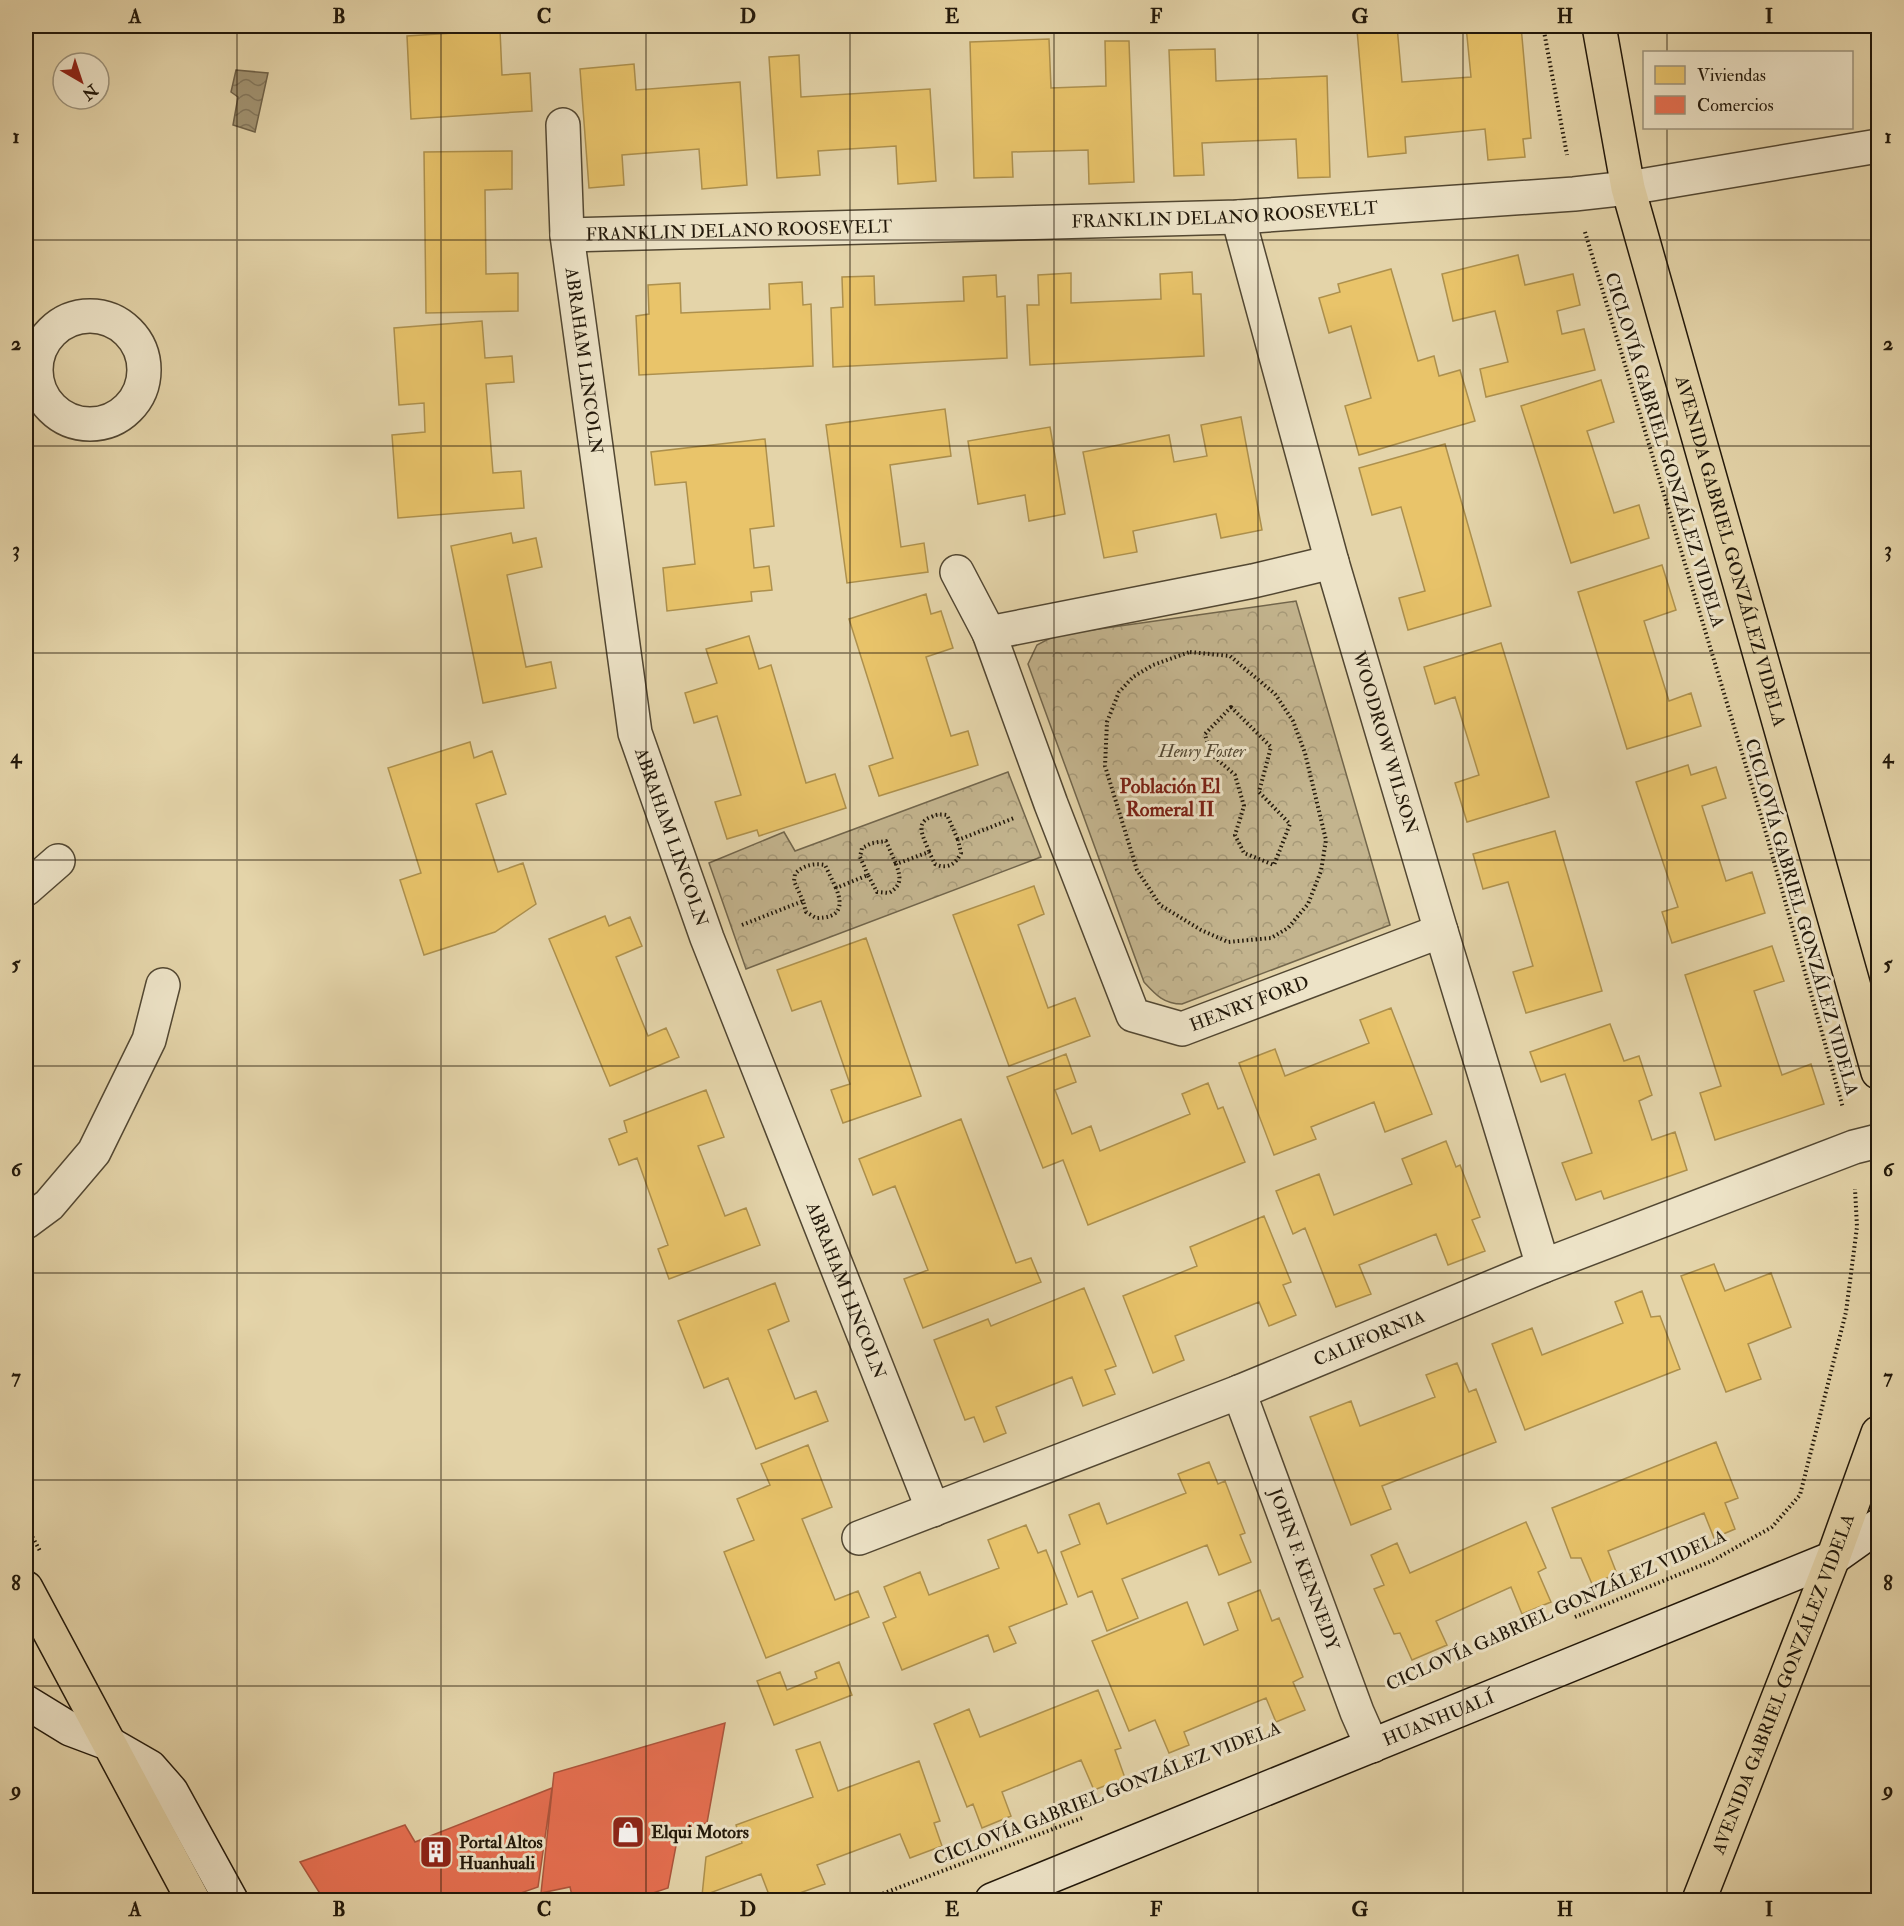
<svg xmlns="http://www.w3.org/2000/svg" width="1904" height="1926" font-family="'IM FELL Double Pica',serif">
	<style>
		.park { fill: url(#park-crowns); stroke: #72664c; stroke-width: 1.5 }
		.water { fill: url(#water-waves); stroke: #6f6249; stroke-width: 1.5 }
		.homes { fill: #e9c46a; stroke: #ad904d; stroke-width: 1.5 }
		.shops { fill: #e76f51; stroke: #ac553c; stroke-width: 1.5 }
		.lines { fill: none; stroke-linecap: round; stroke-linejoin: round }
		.street-casing { stroke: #524732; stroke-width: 36 }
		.secondary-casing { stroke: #22180a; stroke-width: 36 }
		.primary-casing { stroke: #22180a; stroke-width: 36 }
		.path { stroke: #22180a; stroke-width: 4; stroke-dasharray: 1.5 3; stroke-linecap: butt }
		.street { stroke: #ede3c7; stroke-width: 33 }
		.secondary { stroke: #ede3c7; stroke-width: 33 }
		.primary { stroke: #e4d4a9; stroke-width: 33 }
		.grid { fill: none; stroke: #22180a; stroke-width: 1.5; stroke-opacity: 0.55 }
		.labels { text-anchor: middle; stroke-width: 6; stroke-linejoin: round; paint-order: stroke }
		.street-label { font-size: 18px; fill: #22180a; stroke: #ede3c7 }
		.park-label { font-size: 18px; font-style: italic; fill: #524732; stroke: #ede3c7 }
		.poi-label { font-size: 18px; font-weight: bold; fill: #22180a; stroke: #ede3c7; text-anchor: start }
		.neighbourhood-label { font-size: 20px; font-weight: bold; fill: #7a1f14; stroke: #ede3c7 }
		.neatline { fill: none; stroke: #22180a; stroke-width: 2 }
		.grid-label { font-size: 20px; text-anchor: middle; font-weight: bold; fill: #22180a }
	</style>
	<defs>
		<pattern id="park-crowns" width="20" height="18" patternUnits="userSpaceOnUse" patternTransform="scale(1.5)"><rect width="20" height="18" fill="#c3b48e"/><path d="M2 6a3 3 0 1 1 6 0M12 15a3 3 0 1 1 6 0" fill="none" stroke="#a79a79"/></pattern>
		<pattern id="water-waves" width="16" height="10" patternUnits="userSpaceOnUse" patternTransform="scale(1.5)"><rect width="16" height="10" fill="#a29473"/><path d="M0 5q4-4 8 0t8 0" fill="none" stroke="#84785d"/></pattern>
	</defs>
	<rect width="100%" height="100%" fill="#e4d4a9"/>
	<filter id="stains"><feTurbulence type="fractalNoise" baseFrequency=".00333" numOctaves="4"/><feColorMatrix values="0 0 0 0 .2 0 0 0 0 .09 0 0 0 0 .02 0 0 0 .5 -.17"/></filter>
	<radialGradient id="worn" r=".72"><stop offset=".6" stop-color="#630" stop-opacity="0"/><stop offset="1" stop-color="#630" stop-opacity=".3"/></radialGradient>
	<path class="park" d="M 1296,601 L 1390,925 L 1182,1004 C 1164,1004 1156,995 1144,982 L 1028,664 L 1037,645 L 1056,635 Z
		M 1008,772 L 1041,857 L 746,969 L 709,863 L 784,832 L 795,851 Z"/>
	<path class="water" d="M 236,70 L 268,73 L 255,132 L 233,125 L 238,97 L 231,92 Z"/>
	<path class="homes" d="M 1397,26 L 1402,82 L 1471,77 L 1466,26 L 1521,26 L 1531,138 L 1523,139 L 1525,157 L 1488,160 L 1485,129 L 1405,137 L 1406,153 L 1368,157 L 1357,30 Z
		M 500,30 L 502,75 L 530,73 L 532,111 L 411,119 L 407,36 Z
		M 1049,39 L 1051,88 L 1106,86 L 1105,41 L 1129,41 L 1134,182 L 1089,184 L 1088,150 L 1012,152 L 1013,177 L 974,178 L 970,42 Z
		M 1215,49 L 1216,81 L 1327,76 L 1330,177 L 1298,178 L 1296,139 L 1202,143 L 1204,175 L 1174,176 L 1169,50 Z
		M 799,55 L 801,97 L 930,89 L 936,181 L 898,184 L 896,146 L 818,151 L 820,175 L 777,178 L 769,57 Z
		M 634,64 L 636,90 L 740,82 L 747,185 L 702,189 L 699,149 L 622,155 L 624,185 L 589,188 L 580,69 Z
		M 512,151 L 512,189 L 485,190 L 486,274 L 518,273 L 518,311 L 426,313 L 424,152 Z
		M 1518,255 L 1525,285 L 1573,274 L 1580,305 L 1557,311 L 1562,334 L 1584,329 L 1595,370 L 1486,397 L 1480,369 L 1508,362 L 1495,311 L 1453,321 L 1442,274 Z
		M 1391,269 L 1418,361 L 1434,356 L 1439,376 L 1460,370 L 1475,421 L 1359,455 L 1345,406 L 1371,398 L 1351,326 L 1329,333 L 1319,298 L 1340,292 L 1338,284 Z
		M 1192,272 L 1193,294 L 1201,294 L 1204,356 L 1030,365 L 1027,305 L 1039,305 L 1038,275 L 1071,273 L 1071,303 L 1161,299 L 1160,274 Z
		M 996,275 L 997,297 L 1005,296 L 1007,358 L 833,367 L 831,308 L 843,307 L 842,277 L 874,276 L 875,305 L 964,301 L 963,277 Z
		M 802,282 L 803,305 L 811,304 L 813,366 L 639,375 L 636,316 L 649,314 L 648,285 L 680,283 L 681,313 L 770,309 L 769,284 Z
		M 482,321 L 485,358 L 512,356 L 514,382 L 486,384 L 493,473 L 521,471 L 524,508 L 398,518 L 392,435 L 425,432 L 424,403 L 399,405 L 394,328 Z
		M 1601,380 L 1614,422 L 1587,431 L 1614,513 L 1639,505 L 1649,538 L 1571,563 L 1521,406 Z
		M 945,409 L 951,456 L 890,465 L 901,547 L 924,543 L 928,572 L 847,583 L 826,425 Z
		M 1241,417 L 1262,530 L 1221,538 L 1216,514 L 1133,531 L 1137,552 L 1104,558 L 1083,452 L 1169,435 L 1174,462 L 1207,456 L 1201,425 Z
		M 1050,427 L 1065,514 L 1029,521 L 1025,495 L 978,504 L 968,441 Z
		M 765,439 L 774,526 L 750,529 L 754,568 L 769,566 L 772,590 L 751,592 L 752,601 L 667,611 L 663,568 L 695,564 L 686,482 L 655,485 L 651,452 Z
		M 1445,444 L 1491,606 L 1408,630 L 1399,598 L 1425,591 L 1401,507 L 1372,515 L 1359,468 Z
		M 511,533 L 513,543 L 536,538 L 542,567 L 507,575 L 526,667 L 551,662 L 556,688 L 483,703 L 451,546 Z
		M 1662,565 L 1676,610 L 1644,621 L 1669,701 L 1691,693 L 1701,726 L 1627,749 L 1578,592 Z
		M 926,594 L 931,614 L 941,611 L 953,648 L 926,657 L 951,736 L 968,731 L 978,765 L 879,796 L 869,766 L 893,758 L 849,619 Z
		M 749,636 L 759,669 L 771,665 L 806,783 L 835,774 L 846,808 L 759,836 L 757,830 L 727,839 L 715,802 L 741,795 L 717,716 L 694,723 L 685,693 L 717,683 L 706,649 Z
		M 1501,643 L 1549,797 L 1467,822 L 1455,783 L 1479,775 L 1455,697 L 1435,704 L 1424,667 Z
		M 470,742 L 474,758 L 492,751 L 506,794 L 476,804 L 498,872 L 523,863 L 536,904 L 495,932 L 424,955 L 400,880 L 421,873 L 388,768 Z
		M 1688,765 L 1691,775 L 1716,767 L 1726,798 L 1702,806 L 1726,881 L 1752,872 L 1765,913 L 1672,943 L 1662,912 L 1678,907 L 1636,782 Z
		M 1555,831 L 1602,991 L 1526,1013 L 1513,972 L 1533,966 L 1508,882 L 1483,889 L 1473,854 Z
		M 1034,886 L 1044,914 L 1018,925 L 1048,1008 L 1075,998 L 1090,1036 L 1009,1066 L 953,915 Z
		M 605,916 L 609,926 L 630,917 L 642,946 L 616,957 L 648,1036 L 666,1028 L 679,1057 L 610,1086 L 549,939 Z
		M 866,938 L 921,1096 L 843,1123 L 831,1090 L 850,1084 L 821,1001 L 792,1011 L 777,970 Z
		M 1772,946 L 1784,981 L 1754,991 L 1782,1075 L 1811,1064 L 1824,1104 L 1715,1140 L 1700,1093 L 1721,1086 L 1685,975 Z
		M 1391,1008 L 1432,1114 L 1385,1132 L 1374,1102 L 1311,1127 L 1316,1139 L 1274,1155 L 1239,1063 L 1275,1049 L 1285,1076 L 1369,1043 L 1360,1020 Z
		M 1610,1024 L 1624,1061 L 1639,1056 L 1652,1095 L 1639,1101 L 1652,1140 L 1675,1132 L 1687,1170 L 1604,1199 L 1601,1191 L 1576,1200 L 1562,1163 L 1592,1153 L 1565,1074 L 1541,1082 L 1530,1052 Z
		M 1066,1054 L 1076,1082 L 1055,1090 L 1072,1134 L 1091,1126 L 1100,1151 L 1190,1114 L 1182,1094 L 1208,1083 L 1218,1109 L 1223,1107 L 1245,1162 L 1088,1225 L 1063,1160 L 1043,1168 L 1007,1077 Z
		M 706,1090 L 724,1137 L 698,1146 L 725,1216 L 746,1208 L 760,1245 L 669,1279 L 658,1249 L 668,1245 L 637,1158 L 619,1165 L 609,1139 L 627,1132 L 624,1121 Z
		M 961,1119 L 1016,1263 L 1031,1258 L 1041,1282 L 923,1328 L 904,1279 L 928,1270 L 895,1186 L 873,1195 L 859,1159 Z
		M 1446,1141 L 1456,1167 L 1460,1165 L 1480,1217 L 1472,1220 L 1485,1251 L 1448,1265 L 1436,1234 L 1359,1265 L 1371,1294 L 1336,1307 L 1305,1228 L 1293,1234 L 1276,1191 L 1319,1174 L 1334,1215 L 1412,1184 L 1402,1159 Z
		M 1264,1216 L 1291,1282 L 1283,1285 L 1296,1315 L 1269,1326 L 1259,1302 L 1175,1336 L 1184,1360 L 1153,1373 L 1123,1296 L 1197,1266 L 1190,1247 Z
		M 1714,1264 L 1725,1291 L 1771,1273 L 1791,1327 L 1748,1344 L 1761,1379 L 1726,1392 L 1681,1276 Z
		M 775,1283 L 789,1321 L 768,1330 L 795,1399 L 816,1391 L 828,1421 L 756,1449 L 728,1378 L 704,1388 L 678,1321 Z
		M 1084,1288 L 1116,1366 L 1105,1370 L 1115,1394 L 1083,1406 L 1072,1377 L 996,1407 L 1006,1433 L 984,1442 L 974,1417 L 965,1420 L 934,1340 L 988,1319 L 991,1326 Z
		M 1642,1291 L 1651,1317 L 1660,1316 L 1680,1369 L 1525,1430 L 1492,1344 L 1532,1328 L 1542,1355 L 1623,1323 L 1615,1302 Z
		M 1457,1363 L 1469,1392 L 1476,1389 L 1496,1442 L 1382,1486 L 1391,1509 L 1351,1525 L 1310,1417 L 1351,1401 L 1360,1426 L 1435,1397 L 1426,1375 Z
		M 1716,1442 L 1738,1498 L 1725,1503 L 1735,1529 L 1714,1538 L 1704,1513 L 1608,1551 L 1617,1574 L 1592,1584 L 1581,1558 L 1571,1558 L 1552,1508 Z
		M 808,1445 L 832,1507 L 802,1519 L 835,1600 L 858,1591 L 869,1617 L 766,1658 L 724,1552 L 754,1540 L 737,1499 L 770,1485 L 761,1464 Z
		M 1209,1462 L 1218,1484 L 1225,1481 L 1245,1533 L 1240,1535 L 1251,1562 L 1219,1575 L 1207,1545 L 1122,1579 L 1138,1618 L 1107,1631 L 1092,1591 L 1078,1597 L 1061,1552 L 1080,1544 L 1069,1515 L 1099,1503 L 1107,1524 L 1186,1493 L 1178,1474 Z
		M 1526,1522 L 1546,1568 L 1538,1572 L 1551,1602 L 1522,1614 L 1511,1587 L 1436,1621 L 1447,1645 L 1412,1660 L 1400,1633 L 1394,1634 L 1374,1589 L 1384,1585 L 1371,1555 L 1397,1543 L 1410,1573 Z
		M 1026,1525 L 1038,1553 L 1046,1550 L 1067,1604 L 1009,1627 L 1016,1643 L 994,1652 L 988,1635 L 902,1670 L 883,1623 L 896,1617 L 884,1587 L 920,1572 L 929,1595 L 999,1568 L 988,1540 Z
		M 1260,1590 L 1272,1621 L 1279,1618 L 1303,1677 L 1293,1682 L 1305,1710 L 1276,1722 L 1266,1698 L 1184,1732 L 1189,1745 L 1169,1753 L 1155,1720 L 1129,1731 L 1092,1641 L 1187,1602 L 1204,1645 L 1238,1630 L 1228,1603 Z
		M 839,1662 L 852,1695 L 774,1725 L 757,1681 L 780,1672 L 787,1690 L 817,1678 L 815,1672 Z
		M 1098,1690 L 1121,1748 L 1115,1750 L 1125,1778 L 1094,1790 L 1081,1760 L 1002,1792 L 1011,1816 L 982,1828 L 973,1804 L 967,1807 L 934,1724 L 969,1709 L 980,1737 Z
		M 820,1742 L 838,1791 L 919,1761 L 940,1821 L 934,1823 L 942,1846 L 910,1858 L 900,1834 L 817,1865 L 825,1884 L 780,1900 L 771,1900 L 761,1874 L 702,1896 L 706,1857 L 742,1843 L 736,1825 L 813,1797 L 796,1750 Z"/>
	<path class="shops" d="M 725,1723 L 707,1823 L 679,1830 L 668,1888 L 632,1900 L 573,1900 L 570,1887 L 541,1893 L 554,1773 Z
		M 552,1788 L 538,1887 L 501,1900 L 324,1900 L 300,1862 L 405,1825 L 415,1842 Z"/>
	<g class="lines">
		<defs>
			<g id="street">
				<path id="s1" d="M 563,125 L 567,235 L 635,733 L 707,938 L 933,1510"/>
				<path id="s2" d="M 1238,217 L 1332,562 L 1441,931 L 1543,1266"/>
				<path id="s3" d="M 567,235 L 1238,217 L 1574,194 L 1628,188 L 1878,146"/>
				<circle cx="90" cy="370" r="54"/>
				<path id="s4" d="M 957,572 L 989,633 L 1051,804 L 1133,1015 L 1182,1029 L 1441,931"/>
				<path d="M 989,633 L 1253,581 L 1332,562"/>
				<path d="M 26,889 L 58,861"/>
				<path d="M 26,1222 L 49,1205 L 94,1152 L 149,1040 L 163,985"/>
				<path id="s5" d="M 1239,1392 L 1357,1712 L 1372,1746"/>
				<path id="s6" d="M 859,1538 L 1239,1392 L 1543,1266 L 1854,1147 L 1878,1141"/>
			</g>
			<g id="secondary">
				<path d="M 26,1702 L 70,1729 L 110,1744 L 150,1767 L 171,1791 L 231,1900"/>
				<path id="s7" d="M 992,1900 L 1833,1558 L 1878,1526"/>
			</g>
			<g id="primary">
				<path id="s8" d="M 1599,26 L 1628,188 L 1878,1072"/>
				<path d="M 26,1588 L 193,1900"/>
				<path id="s9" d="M 1699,1900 L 1833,1558 L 1878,1433"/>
			</g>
		</defs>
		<use href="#street" class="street-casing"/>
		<use href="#secondary" class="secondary-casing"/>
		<use href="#primary" class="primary-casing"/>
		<path class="path" d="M 1543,26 L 1567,155
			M 1585,232 L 1764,826 L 1843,1108
			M 1190,652 L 1230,656 L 1275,694 L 1293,721 L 1305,753 L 1326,840 L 1321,871 L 1308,904 L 1288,928 L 1271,938 L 1228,942 L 1201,930 L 1160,905 L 1137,870 L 1105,766 L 1107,722 L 1119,692 L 1133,677 L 1153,665 Z
			M 1231,707 L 1271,747 L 1259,792 L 1290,824 L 1274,865 L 1244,853 L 1235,835 L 1244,806 L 1235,775 L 1210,753 L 1205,734 Z
			M 929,851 C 924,838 914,823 931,817 C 937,814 941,814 947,815 L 958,840
			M 868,875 L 860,857 L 862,848 L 872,843 L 886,841 L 896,864
			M 803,901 L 794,881 L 795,874 C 803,865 814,863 825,865 L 836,888
			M 742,925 L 803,901 L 806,912 L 816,918 C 839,918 844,908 836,888 L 868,875 L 877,892 L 889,893 C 902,885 901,878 896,864 L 929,852 L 935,864 C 947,870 956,864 961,853 L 958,840 L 1014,818
			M 26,1525 L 40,1551
			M 1575,1617 L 1712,1561 L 1772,1527 L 1800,1495 L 1846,1312 L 1857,1227 L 1855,1189
			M 866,1900 L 1082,1818"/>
		<use href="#street" class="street"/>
		<use href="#secondary" class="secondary"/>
		<use href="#primary" class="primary"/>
	</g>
	<path class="grid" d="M 237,26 L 237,1900M 441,26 L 441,1900M 646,26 L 646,1900M 850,26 L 850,1900M 1054,26 L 1054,1900M 1258,26 L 1258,1900M 1463,26 L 1463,1900M 1667,26 L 1667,52M 1667,128 L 1667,1900M 26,240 L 1878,240M 26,446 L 1878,446M 26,653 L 1878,653M 26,860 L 1878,860M 26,1066 L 1878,1066M 26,1273 L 1878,1273M 26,1480 L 1878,1480M 26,1686 L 1878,1686"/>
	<defs>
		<symbol id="shop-square" viewBox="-11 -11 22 22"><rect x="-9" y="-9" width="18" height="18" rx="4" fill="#8f2418" stroke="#ede3c7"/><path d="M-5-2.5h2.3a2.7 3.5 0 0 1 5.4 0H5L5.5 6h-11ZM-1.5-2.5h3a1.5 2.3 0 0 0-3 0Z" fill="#fff"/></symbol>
		<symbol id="building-square" viewBox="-11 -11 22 22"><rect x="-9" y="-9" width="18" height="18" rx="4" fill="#8f2418" stroke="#ede3c7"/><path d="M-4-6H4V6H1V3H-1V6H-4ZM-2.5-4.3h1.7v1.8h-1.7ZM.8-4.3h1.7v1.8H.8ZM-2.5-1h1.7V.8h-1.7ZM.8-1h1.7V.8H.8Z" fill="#fff"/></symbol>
	</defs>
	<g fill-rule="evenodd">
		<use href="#shop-square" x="609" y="1813" width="38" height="38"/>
		<use href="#building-square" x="417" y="1833" width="38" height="38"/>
	</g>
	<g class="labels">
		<g class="street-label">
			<text dy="6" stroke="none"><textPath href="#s3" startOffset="658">FRANKLIN DELANO ROOSEVELT</textPath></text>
			<text dy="6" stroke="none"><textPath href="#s3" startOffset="172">FRANKLIN DELANO ROOSEVELT</textPath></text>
			<text dy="6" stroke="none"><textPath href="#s1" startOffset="237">ABRAHAM LINCOLN</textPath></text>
			<text transform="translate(1665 450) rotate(73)" y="6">CICLOVÍA GABRIEL GONZÁLEZ VIDELA</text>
			<text dy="6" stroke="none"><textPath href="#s8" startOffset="542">AVENIDA GABRIEL GONZÁLEZ VIDELA</textPath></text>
			<text dy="6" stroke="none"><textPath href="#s2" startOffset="546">WOODROW WILSON</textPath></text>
			<text dy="6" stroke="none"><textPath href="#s1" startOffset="723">ABRAHAM LINCOLN</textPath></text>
			<text transform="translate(1802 917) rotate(74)" y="6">CICLOVÍA GABRIEL GONZÁLEZ VIDELA</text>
			<text dy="6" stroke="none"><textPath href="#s4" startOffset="600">HENRY FORD</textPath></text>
			<text dy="6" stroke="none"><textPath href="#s1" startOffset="1209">ABRAHAM LINCOLN</textPath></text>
			<text dy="6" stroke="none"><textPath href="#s6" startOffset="548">CALIFORNIA</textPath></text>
			<text dy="6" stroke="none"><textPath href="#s5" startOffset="189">JOHN F. KENNEDY</textPath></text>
			<text transform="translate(1556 1610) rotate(-24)" y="6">CICLOVÍA GABRIEL GONZÁLEZ VIDELA</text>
			<text dy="6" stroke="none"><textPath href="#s9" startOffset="232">AVENIDA GABRIEL GONZÁLEZ VIDELA</textPath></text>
			<text dy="6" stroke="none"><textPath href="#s7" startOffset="482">HUANHUALÍ</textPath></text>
			<text transform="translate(1107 1793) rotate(-21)" y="6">CICLOVÍA GABRIEL GONZÁLEZ VIDELA</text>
		</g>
		<g class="park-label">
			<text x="1202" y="757">Henry Foster</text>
		</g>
		<g class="poi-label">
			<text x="651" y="1838">Elqui Motors</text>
			<text x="459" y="1848">Portal Altos<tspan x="459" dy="21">Huanhuali</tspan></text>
		</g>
		<g class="neighbourhood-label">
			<text x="1170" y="793">Población El<tspan x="1170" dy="23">Romeral II</tspan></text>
		</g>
	</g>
	<rect width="1904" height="1926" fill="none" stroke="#e4d4a9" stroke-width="66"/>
	<rect x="1643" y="51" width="210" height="78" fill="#ede3c7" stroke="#9c927b" stroke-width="1.5"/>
	<rect x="1655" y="66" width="30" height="18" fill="#e9c46a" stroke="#9c927b" stroke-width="1.5"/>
	<text x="1697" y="81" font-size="18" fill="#22180a">Viviendas</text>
	<rect x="1655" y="96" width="30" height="18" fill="#e76f51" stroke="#9c927b" stroke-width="1.5"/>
	<text x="1697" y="111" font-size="18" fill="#22180a">Comercios</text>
	<g transform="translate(81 81) rotate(141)"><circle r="28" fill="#ede3c7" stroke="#9c927b" stroke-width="1.5"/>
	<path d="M0-4.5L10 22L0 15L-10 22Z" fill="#8f2418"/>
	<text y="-9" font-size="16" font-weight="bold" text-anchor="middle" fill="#22180a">N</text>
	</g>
	<rect x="33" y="33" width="1838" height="1860" class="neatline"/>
	<g class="grid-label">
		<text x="135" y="23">A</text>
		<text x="339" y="23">B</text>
		<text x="544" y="23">C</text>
		<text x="748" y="23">D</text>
		<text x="952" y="23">E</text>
		<text x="1156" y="23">F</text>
		<text x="1360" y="23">G</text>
		<text x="1565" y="23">H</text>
		<text x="1769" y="23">I</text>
		<text x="16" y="143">1</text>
		<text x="1888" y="143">1</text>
		<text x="16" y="350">2</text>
		<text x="1888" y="350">2</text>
		<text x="16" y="556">3</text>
		<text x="1888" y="556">3</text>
		<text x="16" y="763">4</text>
		<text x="1888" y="763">4</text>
		<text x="16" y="970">5</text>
		<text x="1888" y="970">5</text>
		<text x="16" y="1176">6</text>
		<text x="1888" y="1176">6</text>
		<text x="16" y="1383">7</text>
		<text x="1888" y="1383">7</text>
		<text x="16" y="1590">8</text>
		<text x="1888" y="1590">8</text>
		<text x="16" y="1796">9</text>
		<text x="1888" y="1796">9</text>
		<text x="135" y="1916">A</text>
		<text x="339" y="1916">B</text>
		<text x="544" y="1916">C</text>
		<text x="748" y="1916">D</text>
		<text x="952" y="1916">E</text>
		<text x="1156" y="1916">F</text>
		<text x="1360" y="1916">G</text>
		<text x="1565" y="1916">H</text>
		<text x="1769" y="1916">I</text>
	</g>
	<rect width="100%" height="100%" filter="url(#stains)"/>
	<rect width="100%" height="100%" fill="url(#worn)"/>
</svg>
